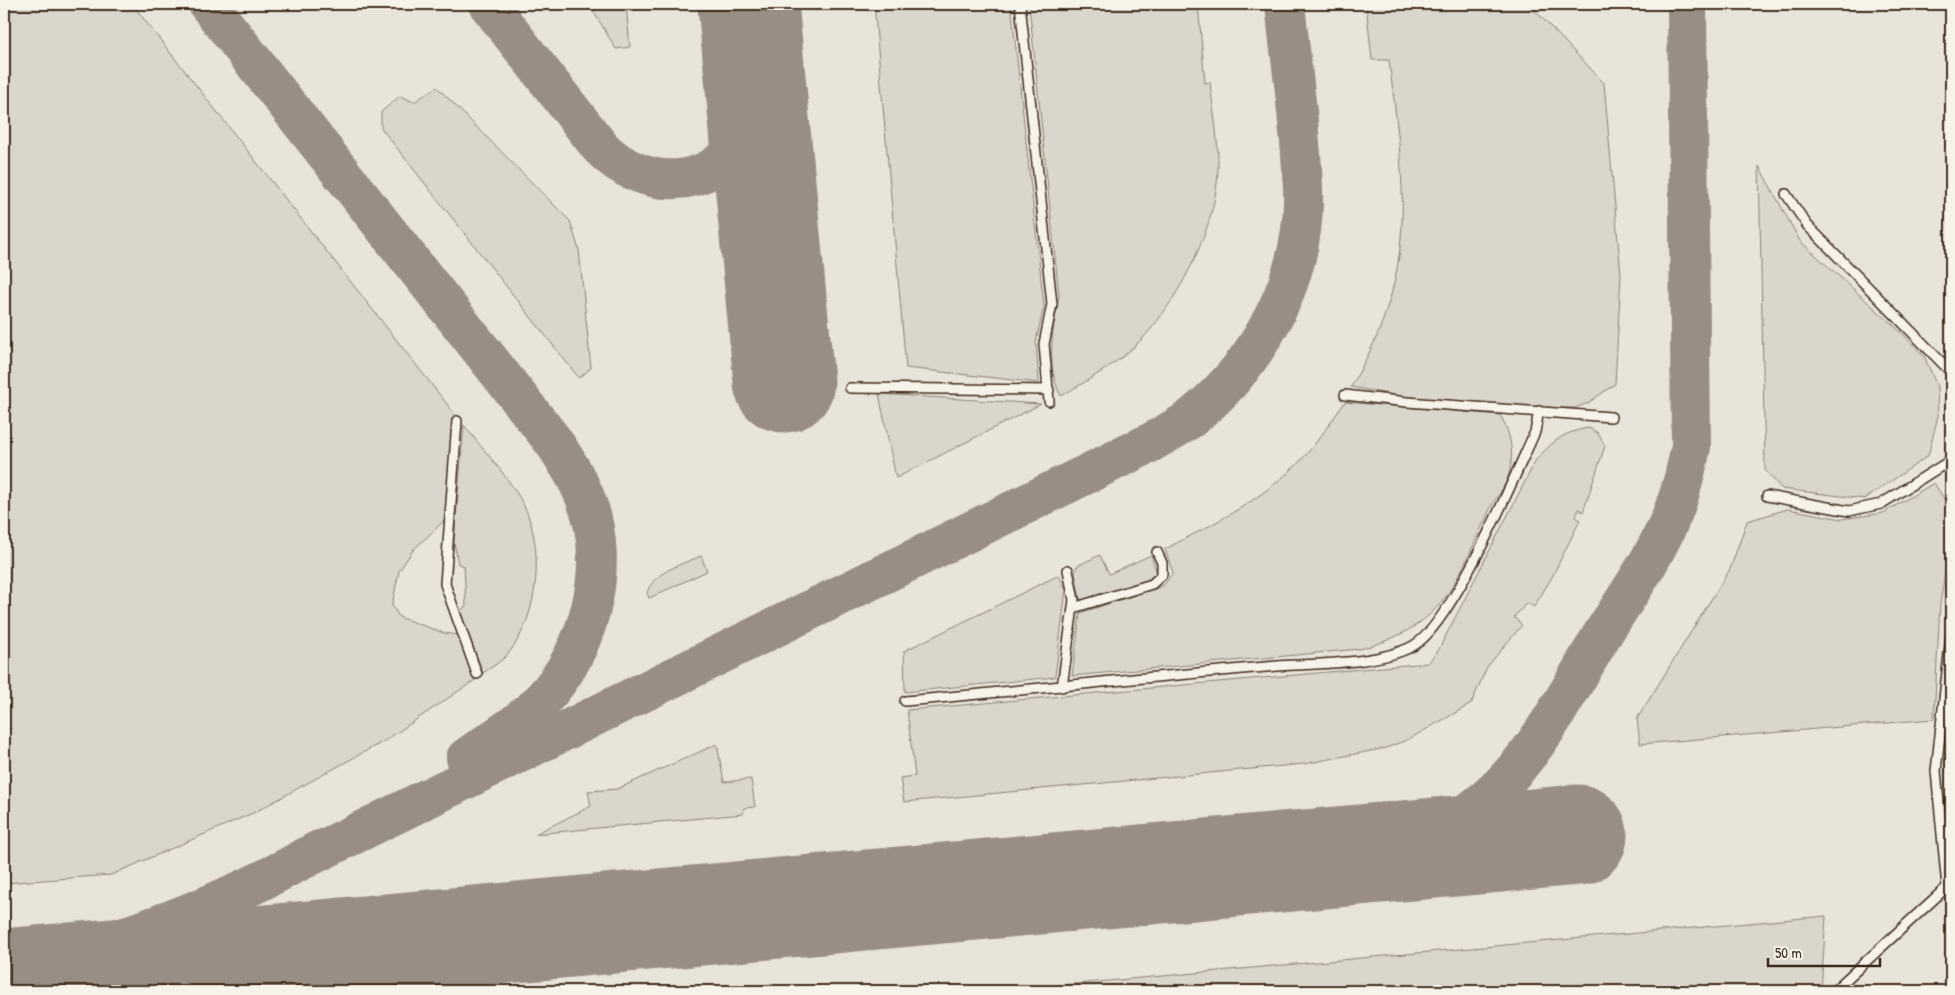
<svg xmlns="http://www.w3.org/2000/svg" width="1955" height="995" font-family="'Patrick Hand',sans-serif">
	<style>
		.built { fill: #e9e4d9 }
		.green { fill: #dbd6cb; stroke: #8b8074 }
		.lines { fill: none; stroke-linecap: round; stroke-linejoin: round }
		.taxiway { stroke: #998e83; stroke-width: 40 }
		.runway { stroke: #998e83; stroke-width: 101 }
		.service-casing { stroke: #3b2a1e; stroke-width: 12 }
		.service { stroke: #f7f3e8; stroke-width: 9 }
	</style>
	<rect width="100%" height="100%" fill="#f7f3e8"/>
	<filter id="ink" filterUnits="userSpaceOnUse"><feTurbulence type="fractalNoise" baseFrequency=".02" numOctaves="2"/><feDisplacementMap in="SourceGraphic" scale="10" xChannelSelector="R" yChannelSelector="G"/><feConvolveMatrix kernelMatrix="1 2 1 2 8 2 1 2 1" color-interpolation-filters="sRGB"/></filter>
	<g filter="url(#ink)">
		<path class="built" d="M 4,4 L 1951,4 L 1951,991 L 4,991 Z"/>
		<path class="green" d="M 4,4 L 132,4 L 454,413 L 445,520 L 413,550 L 399,571 L 392,605 L 399,617 L 444,633 L 458,635 L 475,680 L 386,740 L 255,812 L 111,875 L 4,883 Z
			M 589,4 L 626,4 L 630,47 L 616,49 Z
			M 874,4 L 1011,4 L 1044,306 L 1036,342 L 1039,383 L 906,368 Z
			M 1029,4 L 1198,4 L 1205,83 L 1210,82 C 1213,111 1219,141 1218,169 C 1217,225 1181,296 1144,337 C 1121,362 1090,379 1061,396 C 1045,366 1053,328 1059,296 Z
			M 1366,4 L 1529,4 L 1604,83 L 1621,275 L 1615,384 L 1588,403 L 1575,408 L 1531,408 L 1400,396 L 1351,387 C 1364,363 1377,340 1385,314 C 1415,230 1399,145 1389,60 L 1372,60 Z
			M 437,87 L 570,221 L 579,250 L 591,368 L 579,378 L 381,128 L 381,112 L 400,96 L 414,102 Z
			M 1759,166 L 1800,241 L 1901,332 L 1924,356 L 1937,386 L 1938,416 L 1928,456 L 1865,499 L 1782,489 L 1765,470 Z
			M 879,394 L 1041,404 L 896,478 Z
			M 1345,402 L 1500,415 C 1511,433 1515,456 1508,477 C 1505,488 1496,497 1491,507 C 1476,538 1461,579 1439,605 C 1418,629 1390,641 1360,649 L 1072,676 L 1080,613 L 1163,586 L 1173,573 L 1165,549 C 1214,524 1266,498 1304,457 C 1319,440 1332,420 1345,402 Z
			M 464,425 C 483,450 518,487 528,515 C 544,558 537,623 505,657 C 499,663 490,668 483,673 L 460,611 L 466,606 L 464,566 L 458,564 L 454,542 Z
			M 1589,428 L 1598,433 L 1605,446 L 1583,512 L 1579,509 L 1576,517 L 1580,520 L 1552,577 L 1534,607 L 1527,603 L 1514,617 L 1522,625 L 1487,667 L 1471,704 L 1409,739 L 1386,748 L 1304,764 L 904,802 L 900,778 L 915,776 L 907,710 L 1428,663 L 1438,651 L 1536,460 C 1553,441 1563,432 1589,428 Z
			M 1934,483 L 1950,508 L 1951,535 L 1940,604 L 1934,719 L 1640,744 L 1637,719 L 1730,569 L 1747,521 L 1788,509 L 1842,519 L 1883,513 Z
			M 1100,555 L 1109,574 L 1151,555 L 1157,573 L 1154,578 L 1148,581 L 1085,601 L 1080,599 L 1075,573 L 1077,566 Z
			M 701,556 L 707,571 L 649,598 L 647,593 C 653,572 682,564 701,556 Z
			M 1059,575 L 1066,590 L 1055,677 L 905,692 L 904,651 Z
			M 717,744 L 724,782 L 751,779 L 755,807 L 744,808 L 743,814 L 535,834 L 591,806 L 588,791 L 617,789 Z
			M 1826,916 L 1821,991 L 997,991 Z"/>
		<g class="lines">
			<path class="taxiway" d="M 208,4 L 553,441 C 566,460 578,479 586,500 C 612,566 589,652 541,701 C 520,724 491,740 466,758
				M 488,4 L 600,147 C 642,191 713,193 743,134 C 750,122 752,107 756,94
				M 1332,857 C 1375,849 1417,843 1455,821 C 1527,779 1563,699 1605,630 C 1629,593 1657,554 1673,512 C 1682,491 1686,469 1691,447 L 1687,4
				M 296,863 L 1150,443 C 1165,434 1182,426 1195,415 C 1261,360 1306,277 1303,189 C 1301,128 1291,65 1285,4
				M 4,970 C 112,945 223,906 319,850"/>
			<path class="runway" d="M 748,4 L 784,382
				M 4,979 L 1577,835"/>
			<defs>
				<path id="service" d="M 1020,4 L 1052,304 L 1044,344 L 1049,401
					M 1786,194 L 1807,225 L 1951,372
					M 850,388 L 1049,390
					M 1345,395 L 1407,402 L 1611,417
					M 457,421 L 445,584 L 477,674
					M 1767,496 L 1849,511 L 1881,504 L 1951,460
					M 1073,608 L 1152,584 L 1162,575 L 1162,563 L 1157,552
					M 1062,687 L 1074,600 L 1068,570
					M 905,701 C 1026,690 1146,677 1266,667 C 1309,663 1375,666 1413,646 C 1452,625 1514,477 1535,432 L 1539,411
					M 1838,991 L 1838,987 L 1947,887 L 1936,771 L 1951,636"/>
			</defs>
			<use href="#service" class="service-casing"/>
			<use href="#service" class="service"/>
		</g>
	</g>
	<rect width="1955" height="995" fill="none" stroke="#f7f3e8" stroke-width="20"/>
	<rect x="10" y="10" width="1935" height="975" fill="none" stroke="#3b2a1e" stroke-width="2" filter="url(#ink)"/>
	<path d="M1768 958v8h112v-8" fill="none" stroke="#3b2a1e" stroke-width="2.5"/>
	<text x="1775" y="958" font-size="15" fill="#3b2a1e" stroke="#f7f3e8" stroke-width="4" paint-order="stroke">50 m</text>
</svg>
